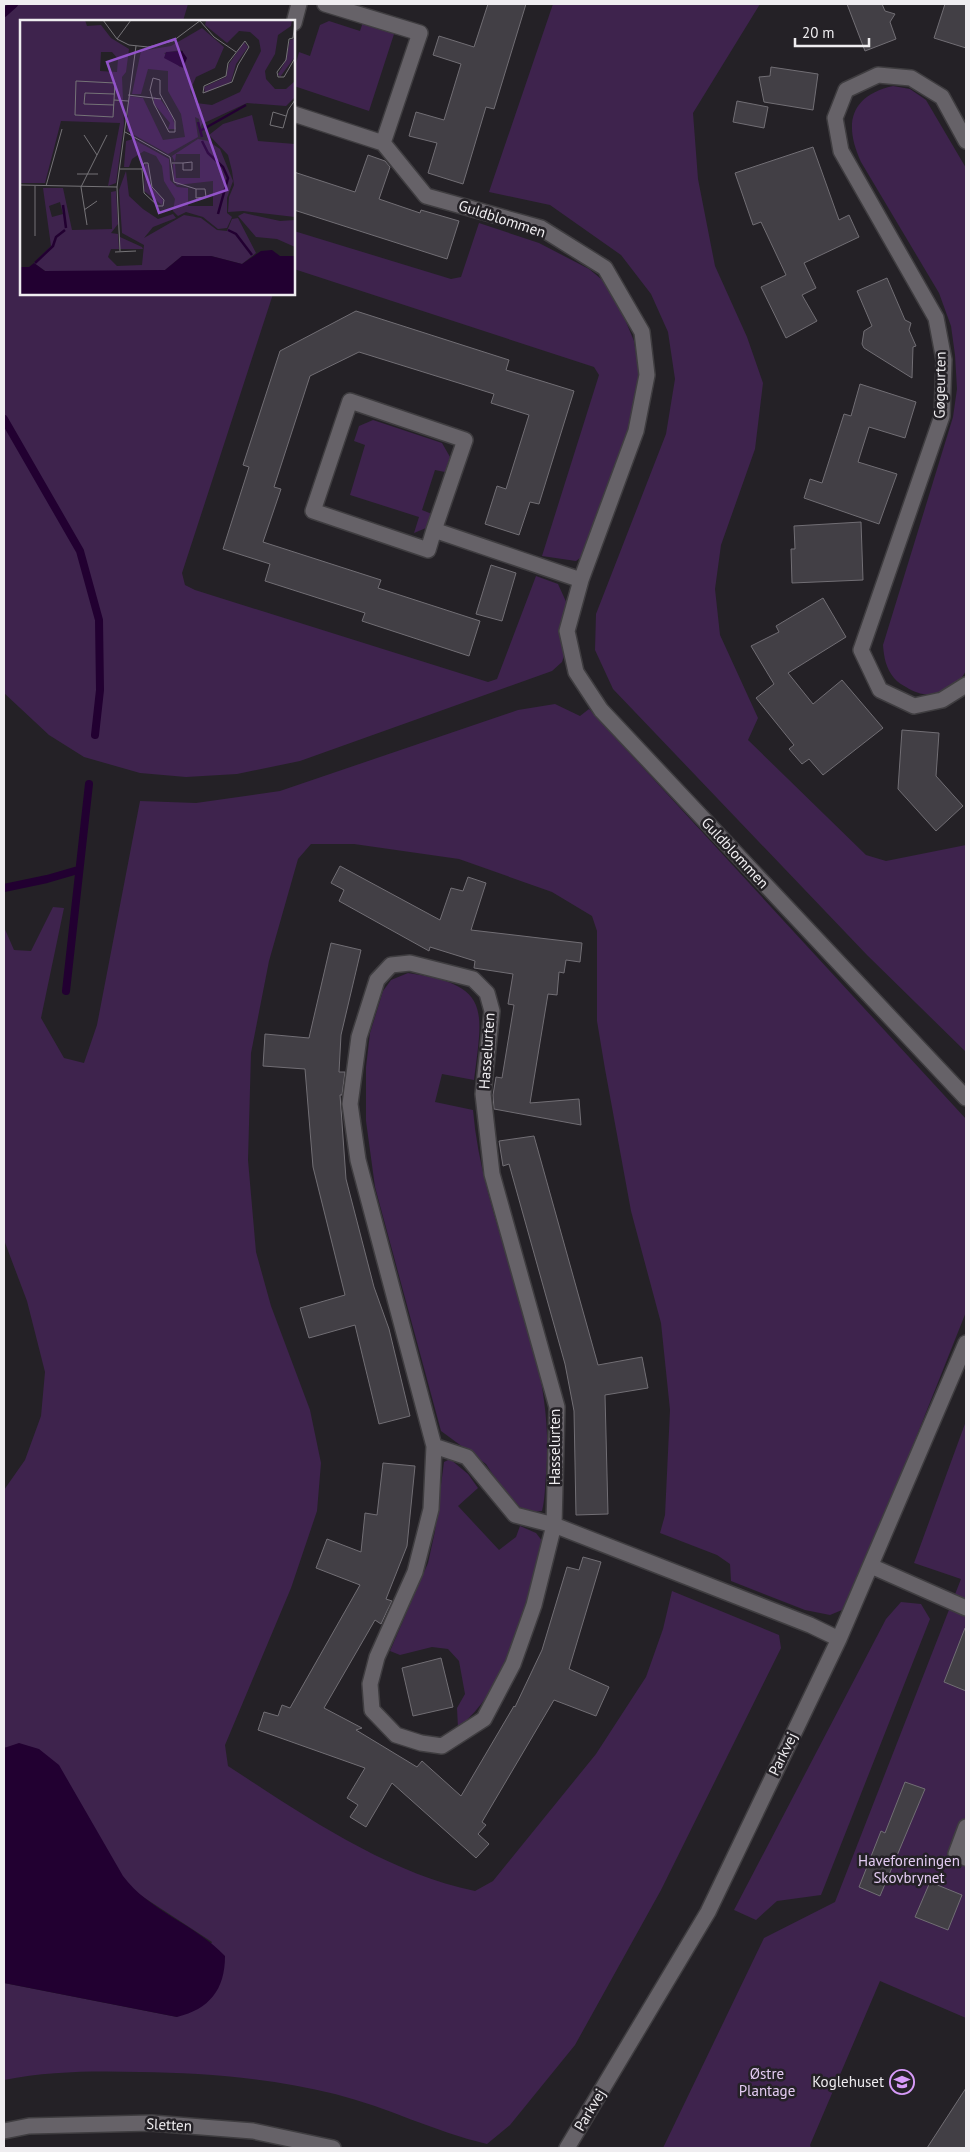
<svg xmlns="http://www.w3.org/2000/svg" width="970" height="2152" font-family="'PT Sans',sans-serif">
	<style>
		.green { fill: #3e234d }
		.water { fill: #220031 }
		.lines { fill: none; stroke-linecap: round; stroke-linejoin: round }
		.stream { stroke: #220031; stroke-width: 8 }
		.building { fill: #423f45; stroke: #716e74 }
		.minor-casing { stroke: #3f3d40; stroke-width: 18 }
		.tertiary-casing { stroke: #3f3d40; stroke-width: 18 }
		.minor { stroke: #666268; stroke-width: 15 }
		.tertiary { stroke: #666268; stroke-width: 15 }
		.labels { text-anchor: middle; stroke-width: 5; stroke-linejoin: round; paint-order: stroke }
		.street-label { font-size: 15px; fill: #efedf0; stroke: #242126 }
		.park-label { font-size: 15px; fill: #e3cbf2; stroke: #242126 }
		.poi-label { font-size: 15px; fill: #efedf0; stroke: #242126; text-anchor: end }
		.inset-river { fill: none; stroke: #220031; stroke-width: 2.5 }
		.inset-road { fill: none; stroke: #757377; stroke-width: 1 }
		.view { fill: #9253c9; fill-opacity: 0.15; stroke: #9253c9; stroke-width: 2.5 }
		.inset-edge { fill: none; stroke: #efedf0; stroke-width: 2.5 }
	</style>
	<rect width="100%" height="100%" fill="#242126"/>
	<path class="green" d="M 4,4 L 188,4 L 183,21 L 21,21 L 21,294 L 273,294 L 182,573 L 185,585 L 195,590 L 488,682 L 497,679 L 536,576 L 558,584 L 568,606 L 562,632 L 564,656 L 562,662 L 552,671 L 300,761 L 237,774 L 186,777 L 140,773 L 84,757 L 49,735 L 4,693 Z
		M 553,4 L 760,4 L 693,113 L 698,179 L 715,266 L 747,337 L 763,383 L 755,449 L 721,545 L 715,589 L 720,635 L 758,718 L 748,740 L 866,855 L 886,861 L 966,845 L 966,1052 L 867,955 L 613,689 L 595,650 L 596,614 L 666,434 L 675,379 L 668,332 L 651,294 L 621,255 L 550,205 L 489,192 Z
		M 329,21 L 360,31 L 363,22 L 395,31 L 369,111 L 294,86 L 294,71 L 299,52 L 310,56 L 320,25 Z
		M 893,86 L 910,89 L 926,100 L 966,168 L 966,671 C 953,693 928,702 906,687 C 902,685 897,682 894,678 C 886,668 884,658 883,645 L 953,417 L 957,389 L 955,355 L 951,326 L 939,293 L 861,162 C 844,125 849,96 893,86 Z
		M 479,223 L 539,243 L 589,269 L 606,283 L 619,305 L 634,341 L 640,379 L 636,415 L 584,555 L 576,561 L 542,556 L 599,375 L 594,367 L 294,269 L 294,231 L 451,279 L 461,277 Z
		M 373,420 L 442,443 L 450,457 L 445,472 L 435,470 L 422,510 L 432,514 L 426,528 L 414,533 L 419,517 L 350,495 L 365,445 L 354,441 L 359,426 Z
		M 555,704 L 580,716 L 589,709 L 966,1119 L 966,1312 L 882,1523 L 842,1610 L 830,1615 L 805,1610 L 731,1581 L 730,1564 L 717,1555 L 660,1533 L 665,1515 L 670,1410 L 661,1323 L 631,1211 L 605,1069 L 597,1021 L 597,931 L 592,916 L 552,892 L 459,859 L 354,844 L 311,844 L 298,859 L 269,961 L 251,1053 L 248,1160 L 256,1252 L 271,1306 L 310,1410 L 321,1463 L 317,1511 L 291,1588 L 225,1745 L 228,1766 C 305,1816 385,1872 475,1891 L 493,1881 L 596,1754 L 646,1677 L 663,1629 L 672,1591 L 779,1635 L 781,1648 L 661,1890 L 575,2045 L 510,2125 L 487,2144 C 435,2132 387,2107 335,2094 C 272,2078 205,2073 140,2072 C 94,2071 49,2071 4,2080 L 4,1983 L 177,2017 L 212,1942 L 134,1891 L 5,1747 L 4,1748 L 4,1490 L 25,1460 L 41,1416 L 45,1372 L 27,1301 L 4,1240 L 4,927 L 14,950 L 31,951 L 53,907 L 64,908 L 41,1018 L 64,1058 L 84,1063 L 97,1025 L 140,801 L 196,803 L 280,791 L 518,710 Z
		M 408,973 C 491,985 483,1008 474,1080 L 442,1074 L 435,1102 L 473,1110 C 483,1233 558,1348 546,1474 C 545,1486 545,1499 542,1511 L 532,1512 L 520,1507 L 499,1484 L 486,1464 L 441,1431 L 375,1187 L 366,1121 L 366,1067 L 370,1033 L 383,991 L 391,980 Z
		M 966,1421 L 966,2018 L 880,1981 L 810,2145 L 811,2148 L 663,2148 L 764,1938 L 835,1902 L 961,1579 L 914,1563 Z
		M 450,1459 L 468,1474 L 478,1488 L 458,1506 L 499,1550 L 516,1537 L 520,1526 L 536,1533 L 543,1542 C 528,1604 510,1686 458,1728 L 457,1708 L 465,1694 L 459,1661 L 448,1649 L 432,1647 L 400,1655 L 390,1651 L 428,1563 L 435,1531 L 444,1462 Z
		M 901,1602 L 921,1604 L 930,1619 L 821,1895 L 777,1901 L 756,1920 L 734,1910 L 886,1619 Z"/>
	<path class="water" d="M 19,1743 L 39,1749 L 59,1765 L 123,1876 C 149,1911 195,1924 225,1956 C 225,1990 209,2009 177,2017 L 4,1983 L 4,1748 Z"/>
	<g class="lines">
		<path class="stream" d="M 4,13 L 14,4
			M 4,419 L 80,551 L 99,620 L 100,690 L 95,735
			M 4,888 L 47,879 L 78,870
			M 66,991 L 89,784"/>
	</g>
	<path class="building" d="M 488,4 L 526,4 L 494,109 L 486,107 L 463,184 L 428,173 L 437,143 L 409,136 L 416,112 L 444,120 L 461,64 L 433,55 L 439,36 L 474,47 Z
		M 847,4 L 882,4 L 885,11 L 895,14 L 890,22 L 896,39 L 865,51 Z
		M 945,4 L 966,4 L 966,48 L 934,38 Z
		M 771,67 L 818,74 L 813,110 L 764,102 L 759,77 L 770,76 Z
		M 737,101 L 768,107 L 764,128 L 733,122 Z
		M 813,147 L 839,220 L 849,215 L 859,237 L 804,263 L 816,288 L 802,295 L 817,321 L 786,338 L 761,287 L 786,275 L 761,222 L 753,225 L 735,173 Z
		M 368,155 L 385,161 L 390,167 L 379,199 L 420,213 L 421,210 L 459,221 L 447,259 L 294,210 L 294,172 L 355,192 Z
		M 887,278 L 905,320 L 911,323 L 909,330 L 916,346 L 913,347 L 912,378 L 864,348 L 862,344 L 864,331 L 872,326 L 857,291 Z
		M 356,311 L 509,360 L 506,370 L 574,391 L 539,504 L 530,502 L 519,535 L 485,524 L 497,486 L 506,489 L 529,415 L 491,403 L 494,394 L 359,352 L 310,376 L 274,487 L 281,489 L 263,542 L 381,580 L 378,588 L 480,621 L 469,656 L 362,621 L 365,613 L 265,581 L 270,564 L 223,549 L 249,467 L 243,465 L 280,351 Z
		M 860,384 L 916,402 L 905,438 L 869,427 L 858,462 L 897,474 L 879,524 L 804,498 L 810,479 L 822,483 L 844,414 L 851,416 Z
		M 861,522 L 863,580 L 792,583 L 791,549 L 795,549 L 794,526 Z
		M 491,565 L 516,573 L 502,621 L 476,614 Z
		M 823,598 L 846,637 L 788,673 L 813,704 L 842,680 L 883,728 L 823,775 L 809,759 L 802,764 L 789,749 L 794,745 L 756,698 L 774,684 L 751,646 L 779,632 L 776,626 Z
		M 902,730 L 939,733 L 936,776 L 963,806 L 936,831 L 898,789 Z
		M 340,866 L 440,920 L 451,888 L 463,891 L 468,877 L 486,883 L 471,930 L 582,943 L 580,962 L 566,960 L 564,973 L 559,972 L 557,995 L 548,994 L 530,1103 L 579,1099 L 581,1125 L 494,1109 L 493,1095 L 496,1077 L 502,1078 L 514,1005 L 508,1004 L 513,974 L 474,968 L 475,961 L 430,947 L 429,951 L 339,901 L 344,890 L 331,883 Z
		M 331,943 L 361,950 L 341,1035 L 339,1072 L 345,1072 L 342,1095 L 340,1095 L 346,1179 L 374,1287 L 389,1329 L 410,1416 L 379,1424 L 355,1325 L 309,1338 L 300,1308 L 345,1295 L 313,1167 L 305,1069 L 263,1066 L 265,1034 L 309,1038 Z
		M 534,1136 L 598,1365 L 642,1357 L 648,1388 L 605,1395 L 608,1514 L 576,1515 L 574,1411 L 565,1364 L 509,1164 L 503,1166 L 499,1141 Z
		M 383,1463 L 415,1466 L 407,1546 L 386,1599 L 392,1601 L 387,1611 L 381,1624 L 375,1620 L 324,1708 L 362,1728 L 356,1730 L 417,1767 L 422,1761 L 461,1796 L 514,1706 L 515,1707 L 542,1650 L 567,1567 L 579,1570 L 583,1557 L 601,1562 L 569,1669 L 609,1687 L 596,1716 L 554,1700 L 482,1822 L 486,1825 L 478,1834 L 489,1844 L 476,1858 L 392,1783 L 366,1827 L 350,1817 L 358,1805 L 347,1798 L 365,1768 L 258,1730 L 264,1712 L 278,1716 L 282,1705 L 290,1708 L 360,1585 L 316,1568 L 327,1539 L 361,1552 L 365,1513 L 377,1515 Z
		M 965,1628 L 966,1629 L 966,1691 L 944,1682 Z
		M 441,1658 L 453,1707 L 413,1716 L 402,1668 Z
		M 905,1782 L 925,1789 L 880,1896 L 859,1887 L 881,1831 L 885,1833 Z
		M 930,1882 L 962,1895 L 948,1930 L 915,1917 Z
		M 966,2088 L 966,2148 L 927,2148 Z"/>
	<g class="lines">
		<defs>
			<path id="minor" d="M 325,4 L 420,33 L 383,143
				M 294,23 L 299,4
				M 294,114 L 383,143 L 426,196 L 541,228 L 605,268 L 642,332 L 647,375 L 636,431 L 581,580 L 567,631 L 576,672 L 601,710 L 966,1098
				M 966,141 L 942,97 L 911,78 L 878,75 L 846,90 L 835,118 L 841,151 L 936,318 L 944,360 L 942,416 L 861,650 L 880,690 L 914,706 L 942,700 L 966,685
				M 434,530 L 428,550 L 313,511 L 350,401 L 465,440 L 434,530 L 581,580
				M 410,963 L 473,979 L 487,993 L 492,1011 L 483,1094 L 492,1174 L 557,1407 L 554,1525 L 534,1605 L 513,1664 L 484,1719 L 442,1746 L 421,1743 L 396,1735 L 372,1710 L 370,1684 L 377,1657 L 415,1572 L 431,1509 L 434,1446 L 358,1160 L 350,1104 L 359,1037 L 377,980 L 391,965 Z
				M 434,1446 L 467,1457 L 515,1515 L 554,1525 L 810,1625 L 839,1639
				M 871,1566 L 966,1608
				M 966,1827 L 956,1854 L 966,1858
				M 567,2148 L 708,1912 L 839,1639 L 966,1343"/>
			<path id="tertiary" d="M 4,2131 L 29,2126 L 151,2123 L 253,2131 L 333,2148"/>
		</defs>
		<use href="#minor" class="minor-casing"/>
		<use href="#tertiary" class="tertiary-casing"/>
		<use href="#minor" class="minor"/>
		<use href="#tertiary" class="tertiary"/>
	</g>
	<defs>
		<symbol id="school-ring" viewBox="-11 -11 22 22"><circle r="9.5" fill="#242126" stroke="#d79bf9" stroke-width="1.5"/><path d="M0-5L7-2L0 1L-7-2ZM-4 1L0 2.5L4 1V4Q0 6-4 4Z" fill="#d79bf9"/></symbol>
	</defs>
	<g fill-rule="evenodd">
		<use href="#school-ring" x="888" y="2068" width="28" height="28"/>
	</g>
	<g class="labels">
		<g class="street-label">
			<text transform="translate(502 219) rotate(18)" y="5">Guldblommen</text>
			<text transform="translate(940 385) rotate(-89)" y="5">Gøgeurten</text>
			<text transform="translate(735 853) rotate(47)" y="5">Guldblommen</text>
			<text transform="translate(487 1051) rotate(-86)" y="5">Hasselurten</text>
			<text transform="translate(555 1447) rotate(-90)" y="5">Hasselurten</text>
			<text transform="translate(783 1754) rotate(-64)" y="5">Parkvej</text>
			<text transform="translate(590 2110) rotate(-59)" y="5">Parkvej</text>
			<text transform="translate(169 2125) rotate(3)" y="5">Sletten</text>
		</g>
		<g class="park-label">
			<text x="909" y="1866">Haveforeningen<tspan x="909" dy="17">Skovbrynet</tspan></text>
			<text x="767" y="2079">Østre<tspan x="767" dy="17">Plantage</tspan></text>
		</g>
		<g class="poi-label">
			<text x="884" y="2087">Koglehuset</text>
		</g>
	</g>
	<g transform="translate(20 20)">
		<rect width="275" height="275" fill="#242126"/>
		<path d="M 0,0 L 65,0 L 67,6 L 81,5 L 91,18 L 109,29 L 106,52 L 102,57 L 104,104 L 96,163 L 88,166 L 100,103 L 41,101 L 25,163 L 0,163 ZM 81,32 L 92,32 L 98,39 L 97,52 L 80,51 ZM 272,0 L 271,6 L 258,15 L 255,34 L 245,51 L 246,59 L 255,69 L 266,69 L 275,61 L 275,77 L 266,86 L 227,83 L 182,104 L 180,108 L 179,99 L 175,97 L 178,117 L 148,134 L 107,111 L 109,76 L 123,78 L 143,120 L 165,117 L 161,94 L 148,71 L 148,51 L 128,49 L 121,74 L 112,74 L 121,31 L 151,26 L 182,8 L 204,27 L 195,48 L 176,57 L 170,71 L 176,83 L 192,85 L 220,72 L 241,31 L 239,20 L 230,12 L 219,11 L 207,23 L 185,5 L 186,1 ZM 160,30 L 163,31 L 160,47 L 144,33 ZM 274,19 L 274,38 L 260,57 L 258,54 L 265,42 L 270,20 ZM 224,22 L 228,27 L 216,44 L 211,62 L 185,73 L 184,67 L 206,57 L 209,44 ZM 134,77 L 141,80 L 152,96 L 156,109 L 148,109 L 150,103 L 134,84 ZM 232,95 L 238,121 L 275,124 L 275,197 L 223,191 L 208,192 L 209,177 L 214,165 L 212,151 L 208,135 L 189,115 L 203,104 ZM 113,119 L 149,139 L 150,160 L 157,167 L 168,168 L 168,186 L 193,186 L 193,161 L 157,165 L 154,161 L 153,144 L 155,144 L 156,158 L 180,158 L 180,134 L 156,134 L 155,142 L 152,136 L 178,119 L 188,121 L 200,129 L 213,161 L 207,178 L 207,193 L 212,197 L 207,208 L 198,209 L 183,197 L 166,192 L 158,196 L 153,191 L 155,179 L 144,161 L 142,146 L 136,136 L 124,131 L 112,139 L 109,147 L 104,147 L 106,121 ZM 125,143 L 129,146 L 130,166 L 143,180 L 142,185 L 124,171 ZM 106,151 L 109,176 L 123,189 L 138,199 L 153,194 L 156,198 L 133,207 L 124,218 L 164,195 L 181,198 L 197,210 L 207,211 L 212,199 L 218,198 L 236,233 L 222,244 L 191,236 L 162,236 L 145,250 L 119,251 L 25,251 L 14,243 L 31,226 L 23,168 L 43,168 L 52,210 L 92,209 L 91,172 L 96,171 L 98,204 L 91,213 L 98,214 L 99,229 L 91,229 L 88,237 L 97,246 L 122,245 L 124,225 L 102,213 L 99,170 ZM 40,182 L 43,194 L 32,197 L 29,186 ZM 224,193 L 260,201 L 275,200 L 275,227 L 257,219 L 236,217 L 218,196 ZM 100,217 L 122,227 L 123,229 L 100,229 Z" fill="#3e234d" fill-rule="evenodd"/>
		<path d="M 162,31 L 167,38 L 163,48 L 144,38 L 146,32 ZM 252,230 L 260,236 L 275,236 L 275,275 L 0,275 L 0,247 L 9,247 L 14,243 L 25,251 L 145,250 L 162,236 L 191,236 L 222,244 L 241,231 Z" fill="#220031"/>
		<path class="inset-river" d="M 178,102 L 182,117M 180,111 L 226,85M 182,121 L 188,133 L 203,147 L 208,158 L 198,194M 43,185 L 46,208M 208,210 L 216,214 L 232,235M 15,243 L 33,226 L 36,217 L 45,210"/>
		<path class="inset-road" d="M 83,0 L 97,19 L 109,25 L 128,27 L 153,21 L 181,0M 180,1 L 194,17 L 216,32M 275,2 L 273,18 L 269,19 L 266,40 L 257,52 L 258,57 L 264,57 L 275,38M 97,19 L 111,0M 225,21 L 229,27 L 218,45 L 212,62 L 183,73 L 184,66 L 206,56 L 208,43 ZM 133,58 L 140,60 L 140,74 L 155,101 L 155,112 L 149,112 L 134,84 L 130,70 ZM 108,75 L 141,79M 94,80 L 93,97 L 55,95 L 56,61 L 95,63 L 94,80 L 108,81M 94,85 L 64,84 L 65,73 L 94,74M 266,96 L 253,92 L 250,105 L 263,108 L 268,90 L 275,80M 105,112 L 150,137 L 154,162 L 176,169 L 176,178 L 186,177 L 185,169 L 176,169M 64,115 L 77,135M 152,143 L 163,143 L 163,150 L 172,150 L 172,142 L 163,143M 100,149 L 122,149 L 124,143 L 128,143 L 132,167 L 144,180 L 143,186 L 138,186 L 124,173 L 122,149M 57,154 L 78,154M 0,165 L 97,167M 26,166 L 42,109M 64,190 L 77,181M 67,205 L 61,167 L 87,115M 15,216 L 15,166M 100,231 L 97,167 L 116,26M 95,232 L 116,231"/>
		<path class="view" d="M 155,19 L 207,170 L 139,193 L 87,42 Z"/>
		<rect width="275" height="275" class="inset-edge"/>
	</g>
	<rect width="970" height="2152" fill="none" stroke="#efedf0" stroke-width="10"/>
	<path d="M795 38v8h74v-8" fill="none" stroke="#efedf0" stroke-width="2.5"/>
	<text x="802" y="38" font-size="15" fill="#efedf0" stroke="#242126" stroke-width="4" paint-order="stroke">20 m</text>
</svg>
